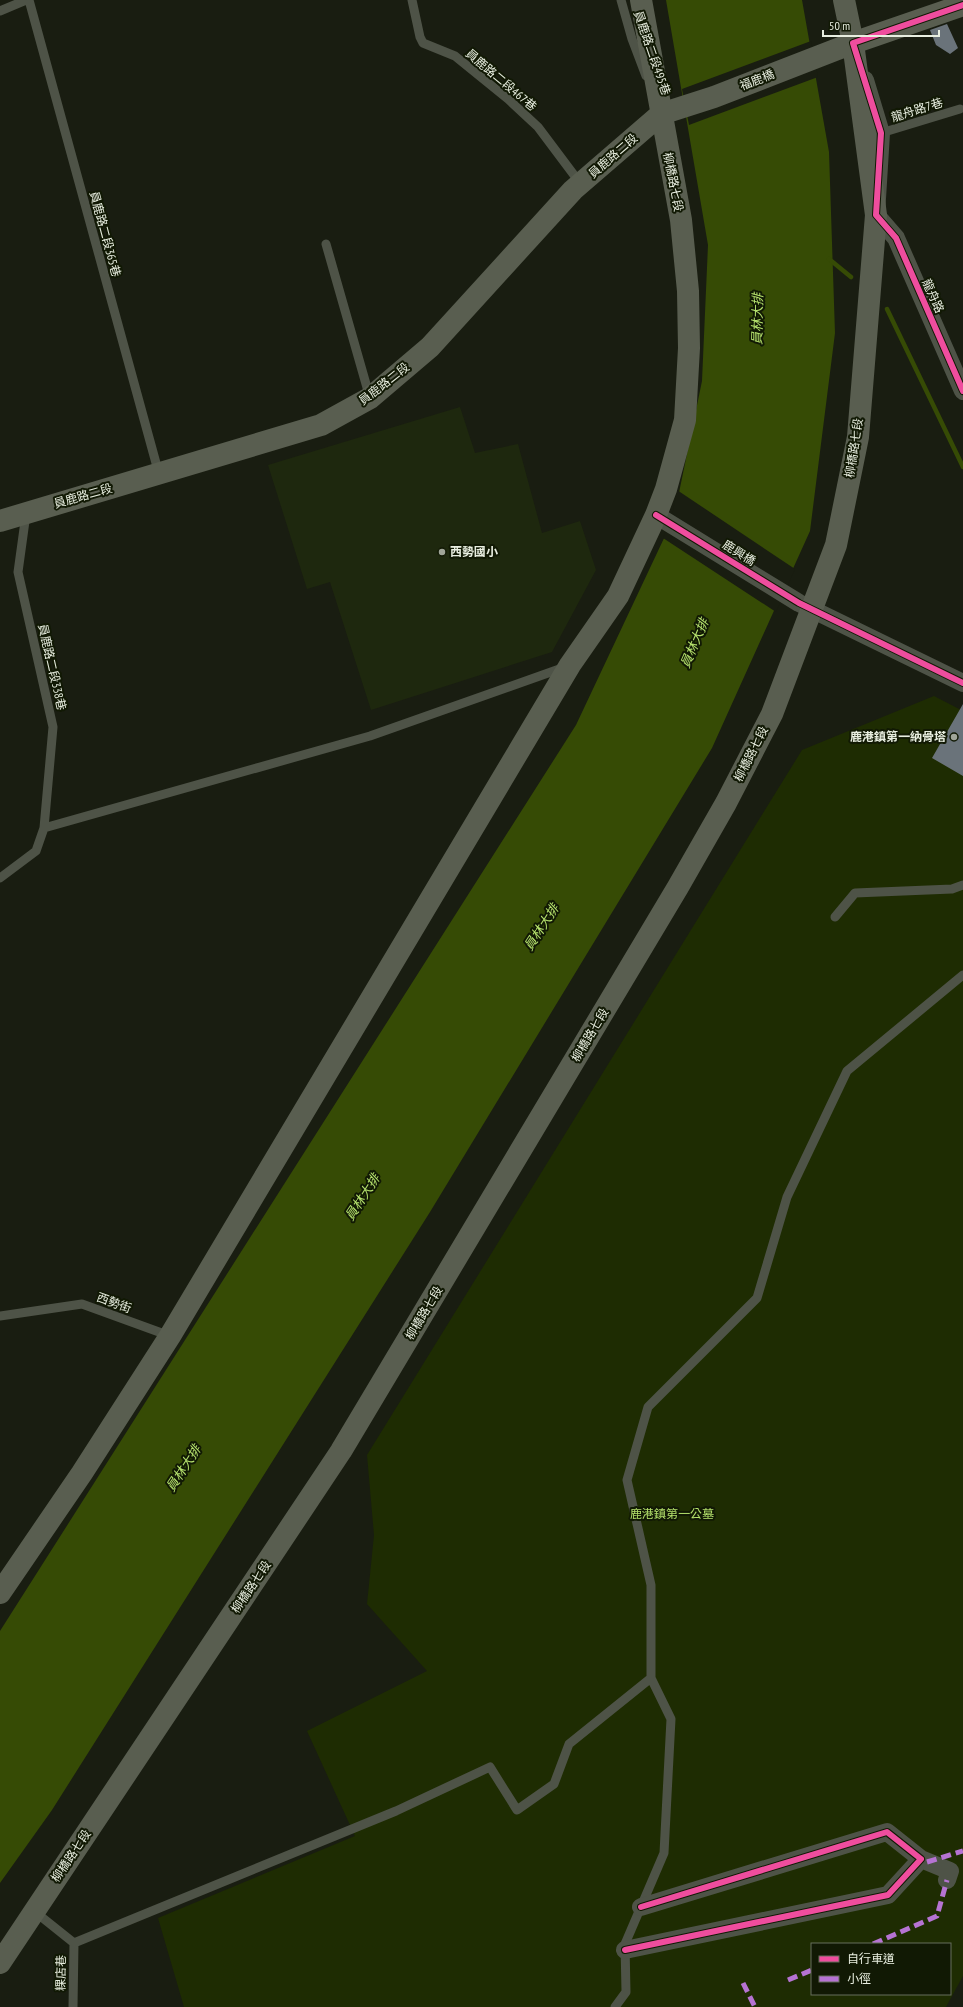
<svg xmlns="http://www.w3.org/2000/svg" width="963" height="2007" font-family="'PT Sans Narrow','Noto Sans TC',sans-serif">
	<style>
		.built { fill: #1e280e }
		.green { fill: #1e2c02; fill-rule: evenodd }
		.water { fill: #364b05 }
		.pier { fill: #191d11 }
		.lines { fill: none; stroke-linecap: round; stroke-linejoin: round }
		.stream { stroke: #364b05; stroke-width: 4.5 }
		.building { fill: #6a737a }
		.lane { stroke: #4e5347; stroke-width: 9 }
		.street { stroke: #4e5347; stroke-width: 18 }
		.secondary { stroke: #595e50; stroke-width: 22 }
		.quiet { stroke: #b673d3; stroke-width: 5; stroke-dasharray: 10 5; stroke-linecap: butt }
		.cycleway-casing { stroke: #111904; stroke-width: 8 }
		.cycleway { stroke: #ef4d9e; stroke-width: 6 }
		.poi-dot { fill: #a0a598; stroke: #111904; stroke-width: 1.5 }
		.labels { text-anchor: middle; stroke-width: 4; stroke-linejoin: round; paint-order: stroke }
		.street-label { font-size: 12px; fill: #e8eee0; stroke: #111904 }
		.poi-label { font-size: 12px; font-weight: bold; fill: #e8eee0; stroke: #111904; text-anchor: start }
		.park-label { font-size: 12px; fill: #b4e16b; stroke: #111904 }
		.water-label { font-size: 13px; font-style: italic; fill: #b6e26d; stroke: #111904 }
	</style>
	<rect width="100%" height="100%" fill="#191d11"/>
	<path class="built" d="M 460,407 L 475,453 L 518,444 L 542,533 L 580,521 L 596,570 L 552,652 L 371,710 L 330,582 L 307,589 L 268,465 Z"/>
	<path class="green" d="M 934,696 L 963,711 L 963,1976 L 946,2007 L 184,2007 L 158,1918 L 355,1836 L 307,1731 L 427,1671 L 367,1604 L 374,1535 L 367,1455 L 802,750 ZM 812,1944 L 950,1944 L 950,1994 L 812,1994 Z"/>
	<path class="water" d="M 666,0 L 802,0 L 829,152 L 835,333 L 810,531 L 712,748 L 430,1212 L 52,1810 L 0,1883 L 0,1631 L 576,725 L 674,517 L 702,381 L 708,245 Z"/>
	<path class="pier" d="M 811,41 L 818,77 L 689,125 L 682,89 Z
		M 677,490 L 795,569 L 776,612 L 663,538 L 672,516 Z"/>
	<g class="lines">
		<path class="stream" d="M 829,259 L 851,277
			M 887,309 L 963,467"/>
	</g>
	<path class="building" d="M 947,24 L 958,48 L 950,54 L 936,45 L 930,30 Z
		M 963,704 L 963,776 L 932,758 Z"/>
	<g class="lines">
		<path class="lane" d="M 29,0 L 159,474
			M 412,0 L 420,37 L 423,43 L 455,56 L 508,99 L 538,127 L 580,183
			M 621,0 L 632,39 L 646,76
			M 0,11 L 26,0
			M 881,133 L 960,109
			M 326,244 L 370,398
			M 26,514 L 18,572 L 53,727 L 44,828
			M 0,878 L 36,851 L 44,828 L 370,736 L 565,667
			M 835,917 L 855,893 L 952,889 L 963,885
			M 0,1316 L 82,1304 L 170,1336
			M 34,1911 L 74,1943 L 73,2007
			M 74,1943 L 396,1811 L 490,1767 L 517,1810 L 554,1784 L 569,1744 L 651,1678 L 651,1585 L 627,1480 L 648,1407 L 757,1298 L 787,1197 L 847,1071 L 963,975
			M 615,2007 L 626,1992 L 625,1944 L 664,1853 L 671,1719 L 651,1678"/>
		<path class="street" d="M 865,80 L 881,133 L 876,215 L 896,238 L 963,391
			M 656,515 L 799,603 L 963,683
			M 921,1859 L 950,1871 L 947,1880 L 950,1871
			M 625,1950 L 888,1895 L 921,1859 L 887,1832 L 641,1907"/>
		<path class="secondary" d="M 0,521 L 321,425 L 370,398 L 430,347 L 573,190 L 661,114 L 714,97 L 853,43 L 963,5
			M 0,1593 L 82,1473 L 170,1336 L 570,665 L 618,596 L 656,515 L 666,489 L 685,420 L 689,348 L 688,291 L 681,220 L 641,0
			M 0,1963 L 341,1451 L 678,887 L 726,803 L 772,714 L 836,545 L 858,437 L 876,215 L 853,43 L 844,0"/>
		<path class="quiet" d="M 927,1862 L 963,1851
			M 873,1944 L 937,1916 L 947,1880
			M 788,1980 L 812,1970
			M 743,1983 L 755,2007"/>
		<defs>
			<path id="cycleway" d="M 963,5 L 853,43 L 881,133 L 876,215 L 896,238 L 963,391
				M 656,515 L 799,603 L 963,683
				M 625,1950 L 888,1895 L 921,1859 L 887,1832 L 641,1907"/>
		</defs>
		<use href="#cycleway" class="cycleway-casing"/>
		<use href="#cycleway" class="cycleway"/>
	</g>
	<g class="poi-dot">
		<circle cx="442" cy="552" r="4"/>
		<circle cx="954" cy="737" r="4"/>
	</g>
	<g class="labels">
		<g class="street-label">
			<text transform="translate(652 53) rotate(71)" y="4">員鹿路二段495巷</text>
			<text transform="translate(501 80) rotate(40)" y="4">員鹿路二段467巷</text>
			<text transform="translate(757 80) rotate(-21)" y="4">福鹿橋</text>
			<text transform="translate(917 110) rotate(-17)" y="4">龍舟路7巷</text>
			<text transform="translate(613 156) rotate(-41)" y="4">員鹿路二段</text>
			<text transform="translate(673 182) rotate(79)" y="4">柳橋路七段</text>
			<text transform="translate(105 234) rotate(75)" y="4">員鹿路二段365巷</text>
			<text transform="translate(933 296) rotate(66)" y="4">龍舟路</text>
			<text transform="translate(384 384) rotate(-38)" y="4">員鹿路二段</text>
			<text transform="translate(854 448) rotate(-81)" y="4">柳橋路七段</text>
			<text transform="translate(83 496) rotate(-16)" y="4">員鹿路二段</text>
			<text transform="translate(739 553) rotate(32)" y="4">鹿興橋</text>
			<text transform="translate(52 667) rotate(77)" y="4">員鹿路二段338巷</text>
			<text transform="translate(751 754) rotate(-63)" y="4">柳橋路七段</text>
			<text transform="translate(590 1035) rotate(-59)" y="4">柳橋路七段</text>
			<text transform="translate(114 1303) rotate(20)" y="4">西勢街</text>
			<text transform="translate(424 1313) rotate(-59)" y="4">柳橋路七段</text>
			<text transform="translate(251 1587) rotate(-56)" y="4">柳橋路七段</text>
			<text transform="translate(71 1856) rotate(-56)" y="4">柳橋路七段</text>
			<text transform="translate(61 1973) rotate(-89)" y="4">粿店巷</text>
		</g>
		<g class="poi-label">
			<text x="450" y="556">西勢國小</text>
			<text x="946" y="741" text-anchor="end">鹿港鎮第一納骨塔</text>
		</g>
		<g class="park-label">
			<text x="672" y="1518">鹿港鎮第一公墓</text>
		</g>
		<g class="water-label">
			<text transform="translate(757 319) rotate(-89)" y="5">員林大排</text>
			<text transform="translate(694 643) rotate(-67)" y="5">員林大排</text>
			<text transform="translate(541 927) rotate(-57)" y="5">員林大排</text>
			<text transform="translate(362 1197) rotate(-57)" y="5">員林大排</text>
			<text transform="translate(183 1468) rotate(-57)" y="5">員林大排</text>
		</g>
	</g>
	<rect x="811" y="1943" width="140" height="52" fill="#111904" stroke="#676e5c"/>
	<rect x="819" y="1956" width="20" height="6" fill="#ef4d9e" stroke="#676e5c"/>
	<text x="847" y="1963" font-size="12" fill="#e8eee0">自行車道</text>
	<rect x="819" y="1976" width="20" height="6" fill="#b673d3" stroke="#676e5c"/>
	<text x="847" y="1983" font-size="12" fill="#e8eee0">小徑</text>
	<path d="M823 30v6h116v-6" fill="none" stroke="#e8eee0" stroke-width="2"/>
	<text x="829" y="30" font-size="12" fill="#e8eee0" stroke="#111904" stroke-width="3" paint-order="stroke">50 m</text>
</svg>
